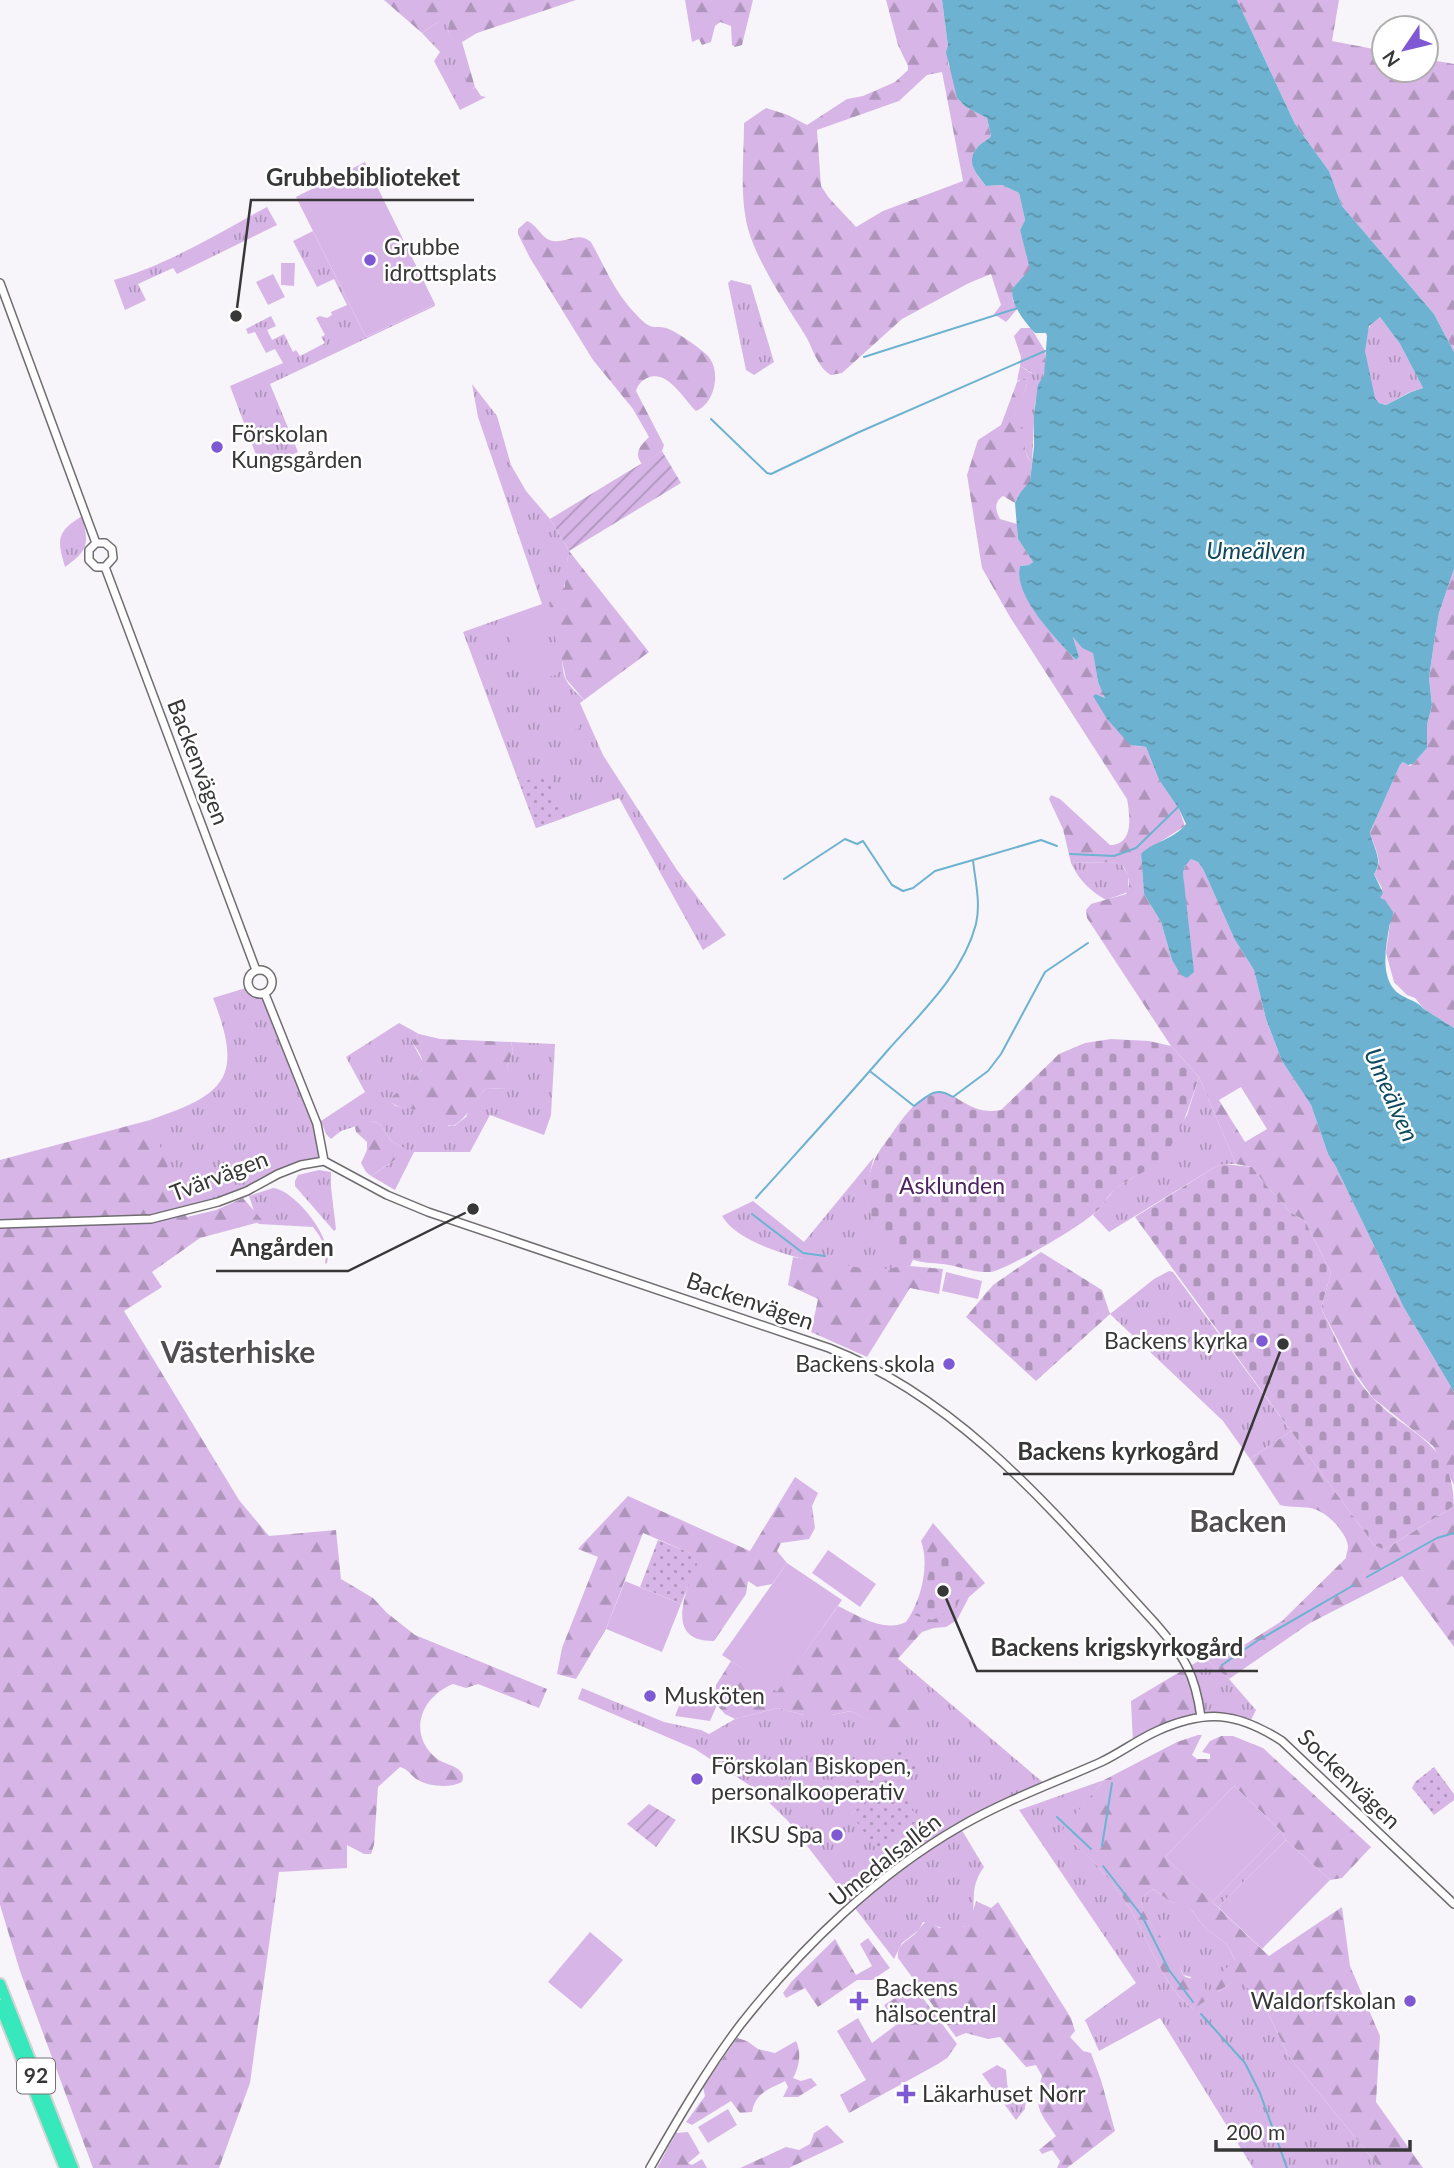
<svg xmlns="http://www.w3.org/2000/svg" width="1454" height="2168" font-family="Lato,sans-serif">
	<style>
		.grass { fill: url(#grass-tufts); fill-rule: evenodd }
		.forest { fill: url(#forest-firs); fill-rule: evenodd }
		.cemetery { fill: url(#cemetery-stones) }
		.park { fill: url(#park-dots) }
		.garden { fill: url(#garden-furrows) }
		.pitch { fill: #d7b6e7 }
		.water { fill: url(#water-ripples); fill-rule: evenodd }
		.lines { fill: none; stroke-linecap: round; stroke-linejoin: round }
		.stream { stroke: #6db2d0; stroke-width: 2 }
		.minor-casing { stroke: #6f6d70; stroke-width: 10 }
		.highway-casing { stroke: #d3d3d3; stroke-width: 14 }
		.minor { stroke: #fff; stroke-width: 7 }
		.highway { stroke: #36e8bc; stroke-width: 10 }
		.poi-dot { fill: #7e59d3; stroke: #fff; stroke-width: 2.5 }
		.labels { text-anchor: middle; stroke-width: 5; stroke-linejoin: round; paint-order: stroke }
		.shield { fill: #fff; stroke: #747374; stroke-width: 2 }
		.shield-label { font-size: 21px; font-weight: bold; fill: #383738 }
		.poi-label { font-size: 23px; fill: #383738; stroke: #fff; text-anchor: start }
		.street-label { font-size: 23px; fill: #383738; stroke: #fff }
		.park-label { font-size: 23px; fill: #4e2361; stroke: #fff }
		.water-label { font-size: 24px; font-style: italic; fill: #0e495e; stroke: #fff }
		.district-label { font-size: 30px; font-weight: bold; fill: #504e51; stroke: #fff }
		.leader { fill: none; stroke: #383738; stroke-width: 2.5 }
		.callout-dot { fill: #383738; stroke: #fff; stroke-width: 2.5 }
		.callout-label { font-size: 24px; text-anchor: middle; font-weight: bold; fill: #383738; stroke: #fff; stroke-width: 5; stroke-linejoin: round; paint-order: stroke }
	</style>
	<defs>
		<pattern id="grass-tufts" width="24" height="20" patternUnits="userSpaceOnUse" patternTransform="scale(1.75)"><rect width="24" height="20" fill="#d7b6e7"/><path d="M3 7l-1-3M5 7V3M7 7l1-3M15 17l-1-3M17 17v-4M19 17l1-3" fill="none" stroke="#af95bc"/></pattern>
		<pattern id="forest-firs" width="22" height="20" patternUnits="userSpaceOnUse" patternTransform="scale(1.75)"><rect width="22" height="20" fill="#d7b6e7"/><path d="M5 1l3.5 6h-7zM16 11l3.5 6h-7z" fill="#af95bc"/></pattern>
		<pattern id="cemetery-stones" width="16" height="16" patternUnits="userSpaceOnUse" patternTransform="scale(1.75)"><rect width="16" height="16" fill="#d7b6e7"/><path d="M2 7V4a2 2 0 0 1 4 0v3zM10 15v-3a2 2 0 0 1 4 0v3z" fill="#af95bc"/></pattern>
		<pattern id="park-dots" width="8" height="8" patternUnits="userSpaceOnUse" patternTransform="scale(1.75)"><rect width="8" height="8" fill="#d7b6e7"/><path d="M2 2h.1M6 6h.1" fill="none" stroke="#af95bc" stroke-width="1.8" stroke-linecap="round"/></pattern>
		<pattern id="garden-furrows" width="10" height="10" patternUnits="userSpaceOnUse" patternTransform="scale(1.75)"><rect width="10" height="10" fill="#d7b6e7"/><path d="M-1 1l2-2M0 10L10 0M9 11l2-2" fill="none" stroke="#af95bc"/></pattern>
		<pattern id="water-ripples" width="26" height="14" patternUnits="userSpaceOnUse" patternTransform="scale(1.75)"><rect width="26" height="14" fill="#6db2d0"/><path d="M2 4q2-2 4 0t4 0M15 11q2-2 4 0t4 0" fill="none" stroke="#5b92aa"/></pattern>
	</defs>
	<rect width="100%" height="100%" fill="#f7f5f9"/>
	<path class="grass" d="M 446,20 L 449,21 L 448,30 L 473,89 L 475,87 L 481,96 L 486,97 L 460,110 L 434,61 L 440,52 L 422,33 L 438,22 Z
		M 267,207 L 277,225 L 177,274 L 173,268 L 138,284 L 146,300 L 125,310 L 114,280 C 168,265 218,233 267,207 Z
		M 313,231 L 366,337 L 435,304 L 435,306 L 270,384 L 298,452 L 261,468 L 230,386 L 283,363 L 275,349 L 266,353 L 255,332 L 248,334 L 246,329 L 271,316 L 276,326 L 267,330 L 272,340 L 284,334 L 293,352 L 296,350 L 300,356 L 325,343 L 321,337 L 325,335 L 316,318 L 320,316 L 327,318 L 332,315 L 331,312 L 347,305 L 334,279 L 317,287 L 293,241 Z
		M 731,280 L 751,285 L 774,362 L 754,375 L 746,370 L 728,283 Z
		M 1380,317 L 1400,344 L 1423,388 L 1410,392 L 1386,405 L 1379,403 L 1375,398 C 1367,378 1355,328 1380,317 Z
		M 1020,366 L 1031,373 L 1045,371 L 1035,403 L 1032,463 C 1026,456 1014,426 1015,416 C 1015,407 1024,394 1027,385 L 1021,379 L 1017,381 Z
		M 472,384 L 497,416 L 511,465 L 526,491 L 550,519 L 569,551 C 565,574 556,660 566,680 C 570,687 578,694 584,700 L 580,703 L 603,755 L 677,870 L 726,935 L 703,950 L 619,798 L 536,828 L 463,632 L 542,604 L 478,417 Z
		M 82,516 C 89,544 89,550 65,567 C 57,540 56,532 82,516 Z
		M 1120,862 L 1128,875 L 1128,892 L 1106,900 C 1090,891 1079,880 1071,863 Z
		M 249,987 L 256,994 L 265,994 L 317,1124 L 324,1161 L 278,1174 L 243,1198 L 218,1202 L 179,1213 L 150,1120 C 226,1094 244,1078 213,998 Z
		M 399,1023 L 419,1034 L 412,1042 L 424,1064 L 422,1070 L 392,1098 L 392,1103 L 396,1106 L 422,1110 L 432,1113 L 449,1126 L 454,1126 L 466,1117 L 470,1107 L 485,1089 L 507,1088 L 511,1076 L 507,1067 L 513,1051 L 511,1042 L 555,1044 L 551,1115 L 544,1135 L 490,1115 L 470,1152 L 414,1152 L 395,1190 L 371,1176 L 409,1151 L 391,1141 L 380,1124 L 372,1121 L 341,1131 L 331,1139 L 326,1134 L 321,1121 L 365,1092 L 346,1057 Z
		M 1199,1077 L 1236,1164 L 1224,1164 L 1215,1167 L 1109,1232 L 1093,1215 L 1116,1188 L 1153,1165 L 1187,1115 Z
		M 874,1157 C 860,1204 870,1235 913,1260 L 910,1266 C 898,1268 884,1271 872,1270 C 833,1267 743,1252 722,1216 L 753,1201 L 804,1242 Z
		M 319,1170 L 331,1172 L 331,1187 L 336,1229 L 334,1231 L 295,1186 L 295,1181 L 298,1175 Z
		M 273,1188 C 295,1190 335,1240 327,1263 L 325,1264 C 327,1248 323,1240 313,1227 L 259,1224 L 250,1218 L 254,1211 L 249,1196 Z
		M 1169,1271 L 1173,1272 L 1291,1431 L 1250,1459 L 1223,1421 L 1110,1314 L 1154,1279 Z
		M 897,1658 L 1046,1785 L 960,1827 L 984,1867 C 966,1892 980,1905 968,1926 C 960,1927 950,1930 942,1928 C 935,1926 931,1923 923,1922 L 919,1930 L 902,1943 L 894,1959 L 788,1821 L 755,1789 L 695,1749 L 578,1699 L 582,1688 L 664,1722 L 701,1730 L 709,1734 L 735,1719 L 778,1708 L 804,1715 L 832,1715 L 851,1711 L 898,1734 L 885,1672 ZM 855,1783 L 919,1819 L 851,1814 L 868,1801 Z
		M 1204,1658 L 1229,1679 L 1256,1710 L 1250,1722 L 1201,1717 L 1188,1667 Z
		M 1104,1780 L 1060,1834 C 1091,1853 1121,1891 1138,1923 C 1153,1952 1166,1989 1193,2009 L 1191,1977 L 1183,1975 C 1178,1949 1141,1925 1141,1898 L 1153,1889 L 1171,1902 L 1184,1904 L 1192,1911 L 1207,1930 L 1226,1943 L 1235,1960 L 1218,1992 L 1239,1977 L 1267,2011 L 1288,2055 L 1380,2168 L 1253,2168 L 1160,2018 L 1099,2051 L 1085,2020 L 1136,1983 L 1019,1810 Z
		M 1281,1831 L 1286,1840 L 1218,1907 L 1212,1902 Z
		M 997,2065 L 1006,2070 C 1008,2090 1005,2091 1026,2098 L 1025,2109 L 1016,2120 L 982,2074 Z"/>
	<path class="forest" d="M 384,0 L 576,0 L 477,33 L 462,42 L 475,87 L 470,90 L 448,30 L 449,21 L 438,22 L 422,33 Z
		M 685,0 L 753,0 L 742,45 L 735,47 L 732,45 L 731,26 L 720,22 L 715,26 L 711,42 L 702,45 L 699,39 L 692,42 Z
		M 886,0 L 942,0 L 948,46 L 948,64 L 954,77 L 957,98 L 966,107 L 987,118 L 991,136 C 987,141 980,143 977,148 C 966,162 977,176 986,186 L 1002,185 L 1019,193 L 1025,220 L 1020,230 L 1031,269 L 1012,289 L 1013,301 L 1018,308 L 1006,322 L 994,314 L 1001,305 L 991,274 L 969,283 L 902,319 L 842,373 L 831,375 C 817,367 813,348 805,335 C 786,304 752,255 746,220 C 740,189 744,155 744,123 L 766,108 L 788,115 L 807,125 L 847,99 L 863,96 L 895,82 L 908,70 L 908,66 L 898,45 ZM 942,72 L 963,181 L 883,211 L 856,227 L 829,198 L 821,186 L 817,130 L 899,101 L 927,75 Z
		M 1237,0 L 1339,0 L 1332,41 L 1384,51 L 1384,70 L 1426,70 L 1426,59 L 1454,64 L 1454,352 L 1434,314 L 1342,206 L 1329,171 L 1295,124 Z
		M 527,221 C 538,225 541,239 553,241 C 568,243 578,231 591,242 C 608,273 617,298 645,323 C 652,329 658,326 666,328 C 676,331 700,348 707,355 C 722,370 715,404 696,411 C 683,399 668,369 647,378 C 641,381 638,385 636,391 L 664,445 L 662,451 L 642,464 C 633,453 641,445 649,437 L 633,409 L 593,360 L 530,258 L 518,234 L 518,229 Z
		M 1021,328 L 1031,328 L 1045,351 L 1045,371 L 1036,375 L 1020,366 L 1021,357 L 1014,336 Z
		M 1021,379 L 1025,379 L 1027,385 L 1015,415 L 1018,426 L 1026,432 C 1024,446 1023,452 1032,463 L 1030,483 L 1020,493 L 1015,503 L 1003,496 C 994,502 995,510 1000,519 L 1017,524 L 1018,539 L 1033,562 L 1029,565 L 1020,566 C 1013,595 1057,640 1076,660 L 1079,657 L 1073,637 L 1082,648 L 1093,652 L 1098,682 L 1106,698 L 1096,694 L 1135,746 L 1146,747 L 1159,780 L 1179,809 L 1185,826 L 1141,854 L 1144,894 L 1161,922 L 1172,960 L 1183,976 L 1186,917 L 1183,873 L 1185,866 L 1191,859 L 1198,862 L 1203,869 L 1235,940 L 1254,970 L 1266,1019 L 1282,1061 L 1311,1105 L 1328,1154 L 1336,1167 L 1403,1306 L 1454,1392 L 1454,1485 L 1433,1446 L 1373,1398 L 1355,1373 L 1321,1308 L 1331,1273 L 1305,1221 L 1290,1212 L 1265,1184 L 1252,1167 L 1236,1164 L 1199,1077 L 1171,1046 L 1087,918 L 1086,910 L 1091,904 L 1126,894 C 1132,884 1128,870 1119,862 L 1071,863 L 1063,829 L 1049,799 L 1051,795 L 1060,799 L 1110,845 C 1134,845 1130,816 1127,799 L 1010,617 L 982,568 L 967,475 L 978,440 L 1001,425 L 1017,382 ZM 1241,1087 L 1267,1129 L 1245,1142 L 1219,1100 Z
		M 569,551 L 649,652 L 584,700 L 566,679 L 561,656 L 549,619 L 552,598 L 565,587 L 565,574 Z
		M 1454,569 L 1454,1028 L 1424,1009 L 1415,998 L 1407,995 L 1394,982 L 1386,953 L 1390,923 L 1380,898 L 1382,888 L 1374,874 C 1385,860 1373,847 1370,832 L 1400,765 L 1403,762 L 1410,766 L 1413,764 L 1427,748 L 1427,725 L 1432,705 L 1429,678 L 1434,643 L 1439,613 Z
		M 419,1034 L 440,1039 L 511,1042 L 513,1051 L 507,1067 L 511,1075 L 511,1085 L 508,1088 L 485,1089 C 474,1101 468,1118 453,1126 L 441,1124 C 420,1101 411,1115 392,1103 L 391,1098 L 422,1070 C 425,1059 418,1051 412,1042 Z
		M 150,1120 L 187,1217 L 216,1210 L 243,1198 L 263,1221 L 200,1238 L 152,1272 L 162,1287 L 124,1311 L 239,1500 L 269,1536 L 336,1530 L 341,1579 L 373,1598 L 387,1613 L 415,1635 L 547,1689 L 539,1708 L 478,1684 L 466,1688 L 453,1684 C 421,1697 407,1733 436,1758 C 443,1764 456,1765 461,1772 C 464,1776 463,1777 462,1782 C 451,1788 429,1787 418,1780 C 411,1776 408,1769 400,1767 L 378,1787 L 374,1845 L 371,1854 L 364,1854 L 347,1845 L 347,1868 L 279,1872 L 250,2083 L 219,2168 L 93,2168 L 20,1971 L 0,1905 L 0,1160 Z
		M 372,1121 L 380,1124 L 391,1141 L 410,1151 L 410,1155 L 395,1160 L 371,1176 L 366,1172 L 361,1163 L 367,1150 L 367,1142 L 356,1132 L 355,1127 L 361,1123 Z
		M 793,1257 L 874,1270 L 910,1266 L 943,1269 L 939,1294 L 910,1288 L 867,1357 L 811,1332 L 818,1299 L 788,1285 Z
		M 1291,1431 L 1374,1545 L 1384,1550 L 1454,1506 L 1454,1647 L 1402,1576 L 1310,1623 L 1229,1679 L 1204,1658 L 1233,1652 L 1282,1621 L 1346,1558 C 1346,1554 1348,1550 1348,1546 C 1346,1532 1328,1513 1314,1509 C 1304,1506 1292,1508 1280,1505 L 1250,1459 Z
		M 795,1477 L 818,1493 L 812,1506 L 815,1528 L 809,1539 L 781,1543 L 777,1551 L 787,1563 L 772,1584 L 757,1587 L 748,1581 L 746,1594 L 714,1641 C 660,1642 689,1585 699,1557 L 643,1533 L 606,1629 L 576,1679 L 557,1674 L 562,1648 L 598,1557 L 578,1549 L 628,1496 L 750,1551 Z
		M 933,1523 L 985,1583 L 969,1597 L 957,1620 L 946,1627 L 934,1628 L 922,1632 L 886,1672 L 926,1703 L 898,1735 L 851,1711 L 832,1715 L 804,1715 L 778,1708 L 735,1719 L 725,1714 L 715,1703 L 716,1685 L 731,1661 L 777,1691 L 838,1606 C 857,1615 884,1633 906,1622 C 921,1601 930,1565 921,1541 Z
		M 1188,1667 L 1201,1717 L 1133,1744 L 1131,1701 Z
		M 1198,1735 L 1202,1735 L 1192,1755 L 1197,1759 L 1210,1759 L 1210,1754 L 1202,1752 L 1210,1741 L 1221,1736 L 1233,1736 L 1263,1748 L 1371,1847 L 1342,1878 L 1330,1880 L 1286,1840 L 1281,1831 L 1234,1786 L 1165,1857 L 1269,1956 L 1342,1907 L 1350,1966 L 1380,2036 L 1376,2102 L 1423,2168 L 1380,2168 L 1288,2055 L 1267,2011 L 1239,1978 L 1217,1992 L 1211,1985 C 1214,1975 1228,1969 1235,1960 L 1226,1943 L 1207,1930 L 1192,1911 L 1184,1905 L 1171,1902 L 1153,1889 L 1141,1898 C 1141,1920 1167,1941 1178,1959 C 1180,1964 1181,1971 1183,1975 C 1186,1979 1194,1978 1199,1979 L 1211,1997 L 1193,2009 C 1166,1989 1153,1952 1138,1923 C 1121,1891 1091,1853 1059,1834 L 1104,1780 L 1177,1742 Z
		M 976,1901 L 991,1908 L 998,1902 L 1071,2018 L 1075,2031 L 1070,2037 L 1083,2051 L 1091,2053 L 1101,2080 L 1115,2131 L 1067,2168 L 1057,2168 L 1060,2161 L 1052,2150 L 1042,2154 L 1039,2150 L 1056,2136 C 1039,2111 1033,2107 1042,2076 L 1036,2065 L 1026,2067 L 1000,2037 L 988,2039 L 966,2033 L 956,2037 L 898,1958 C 897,1944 906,1942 915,1934 C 920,1929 922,1924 928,1920 L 939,1928 L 968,1926 Z
		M 868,1938 L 890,1968 L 872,1980 L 857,1980 L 818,2007 L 805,1988 L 786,1998 L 783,1993 L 792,1981 L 835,1939 L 856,1975 L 872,1966 L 860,1944 Z
		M 914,1986 L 957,2044 L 947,2058 L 938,2064 L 849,2113 L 840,2095 L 866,2080 L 837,2031 L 858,2018 L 872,2043 L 896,2025 L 884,2005 Z
		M 737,2038 L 747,2041 L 758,2049 L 775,2053 L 796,2041 C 802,2053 799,2068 793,2078 L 801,2081 L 811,2078 L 817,2085 L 798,2097 L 783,2097 L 788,2087 L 785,2081 C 768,2090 756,2092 752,2112 L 740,2113 L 731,2101 L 692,2125 L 686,2122 L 705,2096 L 703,2087 Z
		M 827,2125 L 844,2142 L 789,2168 L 740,2168 L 786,2147 L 799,2150 L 810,2144 L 814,2133 Z
		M 688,2132 L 700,2153 L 688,2163 L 692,2165 L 702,2159 L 707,2168 L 657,2168 L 676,2133 Z"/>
	<path class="cemetery" d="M 1111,1039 L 1149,1041 L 1171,1046 L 1199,1077 C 1190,1103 1182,1132 1165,1155 C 1154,1170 1131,1176 1117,1188 C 1107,1195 1102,1208 1092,1215 C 1079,1227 1005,1271 990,1272 C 974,1273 958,1266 943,1264 C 933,1263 920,1263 911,1259 C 864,1239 855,1180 885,1143 C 898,1126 914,1097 937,1092 C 953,1088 969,1117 1001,1110 L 1059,1054 L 1085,1043 Z
		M 1224,1164 L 1252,1167 L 1265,1184 L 1290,1212 L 1305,1221 L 1331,1273 L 1321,1308 C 1336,1337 1349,1373 1373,1398 C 1408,1435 1454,1442 1454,1506 L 1384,1550 L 1374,1545 L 1135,1217 L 1215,1167 Z
		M 1041,1252 L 1102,1290 L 1110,1314 L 1036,1381 L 966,1317 L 993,1285 Z
		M 939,1545 L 970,1575 L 956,1608 L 932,1620 L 914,1615 Z"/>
	<path class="park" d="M 552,775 L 554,801 L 572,815 L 536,828 L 519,782 Z
		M 658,1540 L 700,1557 L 681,1604 L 640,1587 Z
		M 902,1743 L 919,1766 L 894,1784 L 920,1819 L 877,1850 L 851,1814 L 868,1800 L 855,1783 L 838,1796 L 835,1792 Z
		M 1434,1767 L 1454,1794 L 1454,1800 L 1434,1815 L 1412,1788 L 1415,1782 Z"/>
	<path class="garden" d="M 662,451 L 681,483 L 569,551 L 550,519 Z
		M 649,1804 L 676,1820 L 656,1847 L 627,1824 Z"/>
	<path class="pitch" d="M 365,162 L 435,304 L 366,337 L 296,197 Z
		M 281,263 L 295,263 L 294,286 L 281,285 Z
		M 273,274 L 285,297 L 268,305 L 256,282 Z
		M 538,614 L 558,674 L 525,685 L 505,625 Z
		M 574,712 L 580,728 L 548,739 L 542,723 Z
		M 946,1272 L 982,1281 L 978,1299 L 942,1291 Z
		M 828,1550 L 876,1584 L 860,1607 L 812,1573 Z
		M 787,1563 L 842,1600 L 777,1692 L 722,1655 Z
		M 625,1581 L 681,1604 L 662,1652 L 606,1629 Z
		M 681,1701 L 696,1705 L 698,1701 L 717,1705 L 710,1721 L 675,1716 Z
		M 1234,1786 L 1281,1831 L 1212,1902 L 1165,1857 Z
		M 1286,1840 L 1330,1880 L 1262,1949 L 1218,1907 Z
		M 590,1932 L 623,1960 L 581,2009 L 548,1982 Z
		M 728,2109 L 737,2125 L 708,2143 L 698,2127 Z"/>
	<path class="water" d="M 942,0 L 1237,0 L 1295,124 L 1329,171 L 1342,206 L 1434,314 L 1454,352 L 1454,569 L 1439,613 L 1434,643 L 1429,678 L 1432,705 L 1427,725 L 1427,748 L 1413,764 L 1408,765 L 1403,762 L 1400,765 L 1370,832 C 1373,848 1384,860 1374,874 L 1383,893 L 1380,898 L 1385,900 L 1393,912 C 1393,919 1390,921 1389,928 C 1386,946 1381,972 1393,988 C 1401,999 1416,999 1424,1009 L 1454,1028 L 1454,1392 L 1403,1306 L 1336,1167 L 1328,1154 L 1311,1105 L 1282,1061 L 1266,1019 L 1254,970 L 1235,940 L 1203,869 L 1198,862 L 1191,859 L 1185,866 L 1183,873 L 1194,972 L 1187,978 L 1181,975 L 1172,960 L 1161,922 L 1144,894 L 1141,854 C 1152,842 1175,839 1186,824 L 1179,809 L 1159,780 L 1146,747 L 1130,745 L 1107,719 L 1093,696 L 1096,694 L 1105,698 L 1098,682 L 1093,653 L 1082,648 L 1073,637 L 1079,657 L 1076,660 C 1058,641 1012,595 1020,566 L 1029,565 L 1033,562 L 1018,539 L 1015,503 L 1020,493 L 1030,481 L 1034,447 L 1034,414 L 1038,385 L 1044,375 L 1047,336 L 1046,333 L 1035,333 C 1024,321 1011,305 1012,289 L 1030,269 L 1020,230 L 1025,220 L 1019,193 L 1002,185 L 986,186 C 977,175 965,162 977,148 C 980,143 987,141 991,136 L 987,118 L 966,107 L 957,98 L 946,52 L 948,46 ZM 1380,317 L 1400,344 L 1423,388 L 1411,392 L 1386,405 L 1379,403 L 1375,398 L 1365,351 L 1369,326 Z"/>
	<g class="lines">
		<path class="stream" d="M 864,357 L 1018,308
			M 711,419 L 767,473 L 771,474 L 857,433 L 1045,351
			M 1070,854 L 1114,856 L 1136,848 L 1178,807
			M 784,879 L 845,839 L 857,844 L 863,841 L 892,885 L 903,891 L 913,888 L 935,871 L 973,860 L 1041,840 L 1057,846
			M 871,1072 L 914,1106 C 929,1095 935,1086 953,1097 L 988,1071 L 1001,1054 L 1045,972 L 1088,943
			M 756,1198 C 800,1149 845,1100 888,1050 C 921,1013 963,974 976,924 C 981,903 975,880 973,860
			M 752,1214 L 803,1253 L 825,1256
			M 1367,1577 L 1437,1538 L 1454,1533
			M 1222,1665 L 1257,1641 L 1354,1585
			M 1057,1817 L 1091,1849
			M 1102,1846 L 1112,1783
			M 1103,1866 L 1142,1916 L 1169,1970 L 1193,2002
			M 1201,2014 L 1245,2063 L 1260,2093 L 1287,2168"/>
		<defs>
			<path id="minor" d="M 0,283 L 96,543
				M 96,543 L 105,543 L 112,549 L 113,558 L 105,567
				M 96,543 L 89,550 L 89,560 L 96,567 L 105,567
				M 105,567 L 256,970
				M248 982a12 12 0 1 1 24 0a12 12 0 1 1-24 0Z
				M 265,994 L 317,1124 L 324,1161
				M 324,1161 L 387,1195 L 428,1212 L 829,1348 C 965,1401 1058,1518 1155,1623 C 1184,1656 1195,1673 1201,1717
				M 0,1224 L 151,1219 L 218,1202 L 247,1191 L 278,1174 L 301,1165 L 324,1161
				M 650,2168 C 678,2119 707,2069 741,2024 C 801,1948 877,1874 961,1826 C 1006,1800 1054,1783 1101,1762 C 1120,1753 1137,1740 1157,1731 C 1206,1709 1237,1712 1282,1741 L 1454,1904"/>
			<path id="highway" d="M 0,1984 L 73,2168
				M 0,2005 L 65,2168"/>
		</defs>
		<use href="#minor" class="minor-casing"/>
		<use href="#highway" class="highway-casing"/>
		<use href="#minor" class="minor"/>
		<use href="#highway" class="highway"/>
	</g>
	<g class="poi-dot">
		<circle cx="370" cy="260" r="7"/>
		<circle cx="217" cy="447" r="7"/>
		<circle cx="1262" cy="1341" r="7"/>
		<circle cx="949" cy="1364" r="7"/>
		<circle cx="650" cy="1696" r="7"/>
		<circle cx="697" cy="1779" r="7"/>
		<circle cx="837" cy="1835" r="7"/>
		<path d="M855.5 1990.5h7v7h7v7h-7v7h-7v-7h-7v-7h7z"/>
		<circle cx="1410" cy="2001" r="7"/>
		<path d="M902.5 2083.5h7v7h7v7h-7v7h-7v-7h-7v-7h7z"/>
	</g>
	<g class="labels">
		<rect class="shield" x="17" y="2058.5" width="38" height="35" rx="5"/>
		<g class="shield-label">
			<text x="36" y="2083">92</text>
		</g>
		<g class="poi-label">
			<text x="384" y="255">Grubbe<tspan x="384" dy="26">idrottsplats</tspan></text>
			<text x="231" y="442">Förskolan<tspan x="231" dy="26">Kungsgården</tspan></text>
			<text x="1248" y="1349" text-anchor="end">Backens kyrka</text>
			<text x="935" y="1372" text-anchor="end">Backens skola</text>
			<text x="664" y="1704">Musköten</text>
			<text x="711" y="1774">Förskolan Biskopen,<tspan x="711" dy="26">personalkooperativ</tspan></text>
			<text x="823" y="1843" text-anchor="end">IKSU Spa</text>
			<text x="875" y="1996">Backens<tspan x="875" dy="26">hälsocentral</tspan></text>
			<text x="1396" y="2009" text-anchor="end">Waldorfskolan</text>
			<text x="922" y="2102">Läkarhuset Norr</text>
		</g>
		<g class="street-label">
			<text transform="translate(198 762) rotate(69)" y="8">Backenvägen</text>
			<text transform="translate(219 1176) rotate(-21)" y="8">Tvärvägen</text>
			<text transform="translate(750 1301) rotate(19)" y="8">Backenvägen</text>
			<text transform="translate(1349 1779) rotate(44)" y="8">Sockenvägen</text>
			<text transform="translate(885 1860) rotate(-38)" y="8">Umedalsallén</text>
		</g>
		<g class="park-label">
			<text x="952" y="1194">Asklunden</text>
		</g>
		<g class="water-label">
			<text x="1256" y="559">Umeälven</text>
			<text transform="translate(1391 1095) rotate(66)" y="8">Umeälven</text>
		</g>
		<g class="district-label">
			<text x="238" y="1363">Västerhiske</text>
			<text x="1238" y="1532">Backen</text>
		</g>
	</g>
	<path class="leader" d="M236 316L251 200H474M473 1209L348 1271H216M1283 1344L1233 1474H1003M943 1591L977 1671H1258"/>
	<g class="callout-dot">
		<circle cx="236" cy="316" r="7"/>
		<circle cx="473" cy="1209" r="7"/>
		<circle cx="1283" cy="1344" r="7"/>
		<circle cx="943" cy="1591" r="7"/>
	</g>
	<g class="callout-label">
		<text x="363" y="186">Grubbebiblioteket</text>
		<text x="282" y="1256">Angården</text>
		<text x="1118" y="1460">Backens kyrkogård</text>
		<text x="1117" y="1656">Backens krigskyrkogård</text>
	</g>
	<g transform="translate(1405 49) rotate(235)"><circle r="33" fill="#ffffff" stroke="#afafaf" stroke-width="2"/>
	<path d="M0-5L12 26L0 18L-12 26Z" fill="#7e59d3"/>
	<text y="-10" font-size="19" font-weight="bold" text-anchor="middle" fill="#383738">N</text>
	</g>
	<path d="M1216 2140v10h194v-10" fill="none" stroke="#383738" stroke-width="3.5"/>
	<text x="1226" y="2140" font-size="21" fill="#383738" stroke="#ffffff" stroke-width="5" paint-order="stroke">200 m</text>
</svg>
